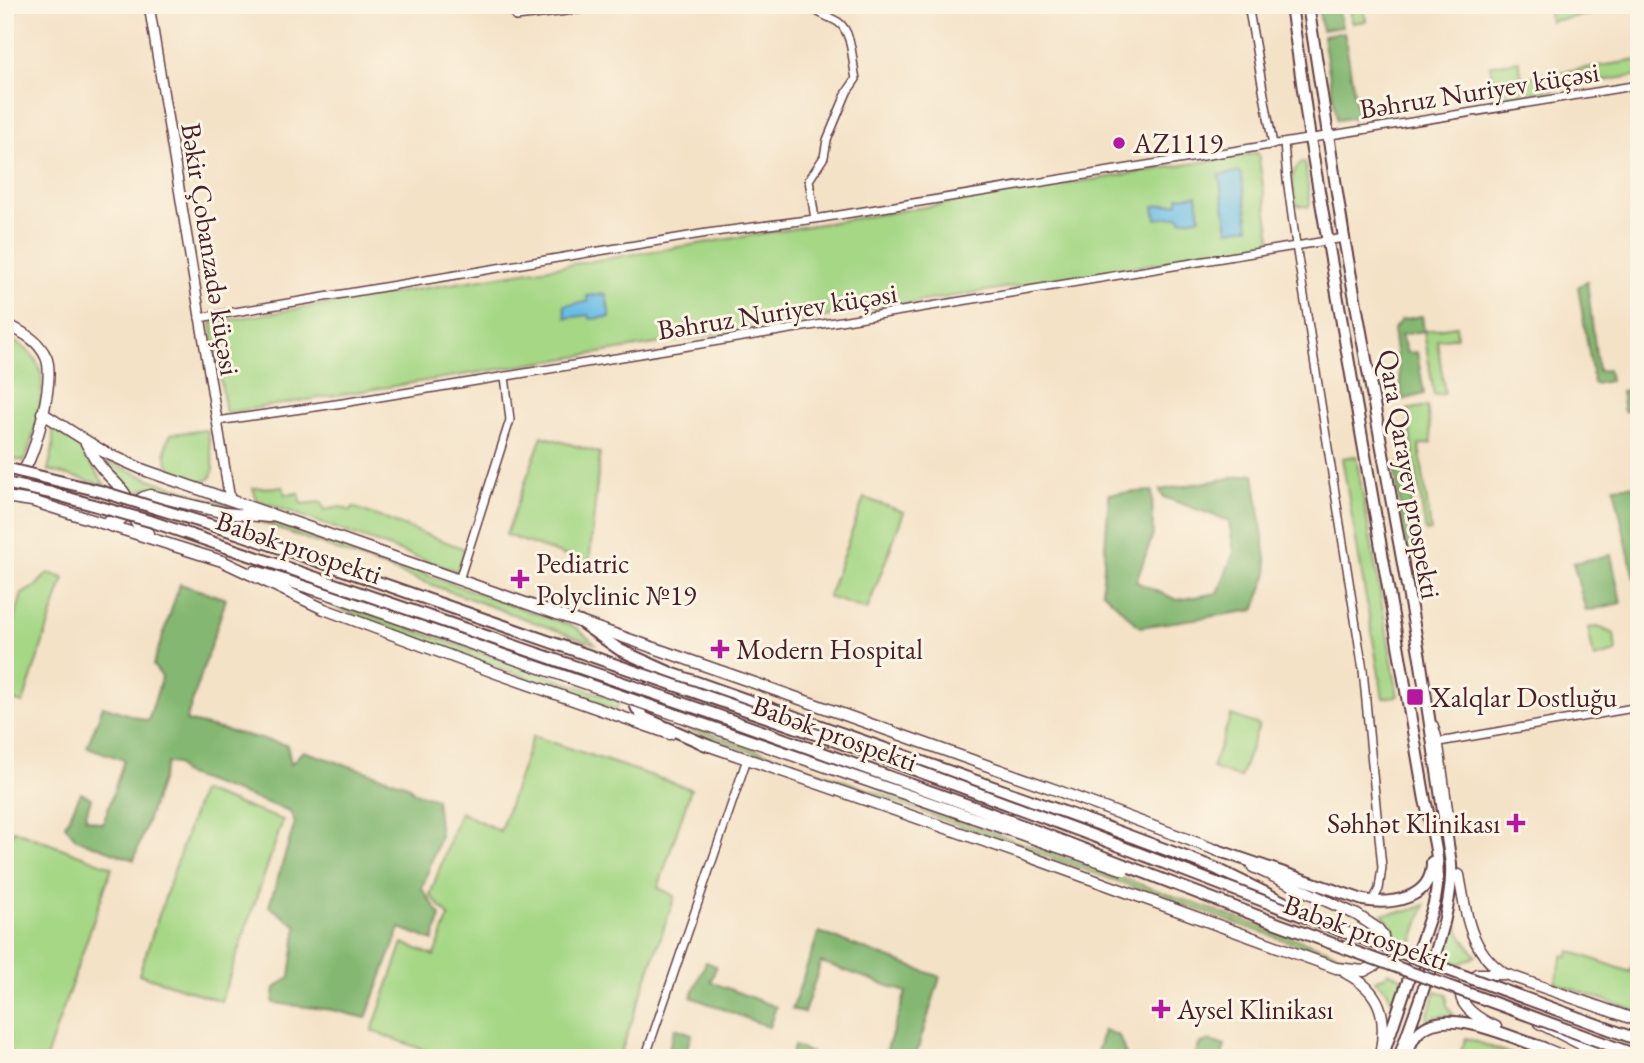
<svg xmlns="http://www.w3.org/2000/svg" width="1644" height="1063" font-family="'EB Garamond',serif">
	<style>
		.green { fill: #a5d785; stroke: #787b58; stroke-width: 2 }
		.forest { fill: #84b872; stroke: #676c4e; stroke-width: 2 }
		.water { fill: #69bde5; stroke: #5a6e88; stroke-width: 2 }
		.lines { fill: none; stroke-linecap: round; stroke-linejoin: round }
		.minor-casing { stroke: #643c42; stroke-width: 10 }
		.tertiary-casing { stroke: #643c42; stroke-width: 12 }
		.secondary-casing { stroke: #643c42; stroke-width: 13 }
		.primary-casing { stroke: #643c42; stroke-width: 14 }
		.minor { stroke: #fff; stroke-width: 7 }
		.tertiary { stroke: #fff; stroke-width: 9 }
		.secondary { stroke: #fff; stroke-width: 10 }
		.primary { stroke: #fff; stroke-width: 10 }
		.secondary-bridge-casing { stroke: #643c42; stroke-width: 13; stroke-linecap: butt }
		.primary-bridge-casing { stroke: #643c42; stroke-width: 14; stroke-linecap: butt }
		.secondary-bridge { stroke: #fff; stroke-width: 10 }
		.primary-bridge { stroke: #fff; stroke-width: 10 }
		.poi-dot { fill: #b5179e; stroke: #fcf5e5; stroke-width: 2.5 }
		.labels { text-anchor: middle; stroke-width: 6; stroke-linejoin: round; paint-order: stroke }
		.street-label { font-size: 28px; fill: #4a1f2b; stroke: #fcf5e5 }
		.poi-label { font-size: 28px; fill: #4a1f2b; stroke: #fcf5e5; text-anchor: start }
	</style>
	<rect width="100%" height="100%" fill="#fcf5e5"/>
	<filter id="ink" filterUnits="userSpaceOnUse"><feTurbulence type="fractalNoise" baseFrequency=".0143" numOctaves="2"/><feDisplacementMap in="SourceGraphic" scale="14" xChannelSelector="R" yChannelSelector="G"/><feConvolveMatrix kernelMatrix="1 2 1 2 8 2 1 2 1" color-interpolation-filters="sRGB"/></filter>
	<filter id="wash" filterUnits="userSpaceOnUse"><feTurbulence type="fractalNoise" baseFrequency=".00686" numOctaves="4" result="noise"/><feDisplacementMap in="SourceGraphic" scale="28" xChannelSelector="R" yChannelSelector="G"/><feGaussianBlur stdDeviation="1.57" result="paint"/><feColorMatrix in="noise" values="0 0 0 0 0 0 0 0 0 0 0 0 0 0 0 0 0 1.4 0 .05"/><feComposite in="paint" operator="in"/></filter>
	<g filter="url(#wash)">
		<rect width="100%" height="100%" fill="#f4e2c7"/>
		<path class="green" d="M 1350,5 L 1363,5 L 1366,21 L 1352,23 Z
			M 1547,5 L 1639,5 L 1639,6 L 1550,21 Z
			M 1639,60 L 1639,75 L 1496,99 L 1490,65 L 1519,61 L 1522,78 Z
			M 1258,153 L 1272,245 L 226,413 L 211,323 Z
			M 1302,162 L 1305,163 L 1310,204 L 1308,207 L 1297,205 C 1293,188 1287,174 1302,162 Z
			M 1456,326 L 1457,337 L 1437,340 L 1445,394 L 1434,395 L 1424,331 Z
			M 5,337 C 45,354 46,376 38,414 C 35,430 31,446 24,461 L 5,457 Z
			M 1427,406 L 1432,443 L 1419,445 L 1431,531 L 1426,532 L 1407,410 Z
			M 53,428 L 80,447 L 105,485 L 48,470 L 53,448 Z
			M 207,430 L 214,469 L 210,479 C 180,489 154,463 171,434 Z
			M 542,436 L 600,453 L 589,564 L 506,535 Z
			M 1356,456 L 1398,696 L 1383,698 L 1342,458 Z
			M 104,460 L 152,480 L 236,508 L 216,507 L 148,487 L 138,492 L 128,489 Z
			M 283,487 L 285,495 L 299,493 L 301,504 L 322,502 L 324,510 L 341,507 L 351,511 L 353,507 L 465,549 L 458,572 L 257,500 L 253,488 Z
			M 864,498 L 904,512 L 867,610 L 828,597 Z
			M 260,522 L 278,523 L 575,627 L 597,645 Z
			M 48,573 L 64,578 L 23,703 L 5,698 L 5,652 L 22,594 L 36,586 Z
			M 333,602 L 620,701 L 616,710 L 337,608 Z
			M 1598,627 L 1614,634 L 1616,652 L 1594,658 L 1588,628 Z
			M 643,710 L 1367,964 L 1361,967 L 686,729 L 643,713 Z
			M 1231,715 L 1259,725 L 1240,778 L 1212,768 Z
			M 533,736 L 691,789 L 658,888 L 675,896 L 619,1058 L 446,1058 L 372,1031 L 403,943 L 434,956 L 449,916 L 430,895 L 460,812 L 500,831 Z
			M 201,791 L 283,820 L 221,1001 L 139,974 Z
			M 13,830 L 112,867 L 46,1058 L 5,1058 L 5,854 Z
			M 1425,905 L 1411,946 L 1395,940 L 1393,928 L 1382,914 L 1408,911 Z
			M 1456,914 L 1460,934 L 1476,956 L 1460,964 L 1443,958 Z
			M 1570,951 L 1630,972 L 1633,966 L 1639,968 L 1639,1012 L 1555,983 L 1563,955 L 1568,957 Z
			M 1388,972 L 1405,979 L 1396,1010 L 1387,991 L 1375,980 L 1386,976 Z
			M 1436,991 L 1447,994 L 1447,1005 L 1454,1015 L 1436,1016 L 1425,1023 Z
			M 1466,1038 L 1522,1058 L 1458,1058 Z"/>
		<path class="forest" d="M 1318,5 L 1338,5 L 1342,27 L 1322,30 Z
			M 1344,32 L 1358,117 L 1337,120 L 1323,36 Z
			M 1587,281 L 1598,371 L 1608,370 L 1610,381 L 1594,384 L 1578,287 Z
			M 1422,316 L 1424,331 L 1401,335 L 1407,353 L 1417,352 L 1424,394 L 1403,400 L 1393,330 L 1401,320 Z
			M 1639,389 L 1639,409 L 1624,412 L 1621,391 Z
			M 1406,463 L 1419,553 L 1407,555 L 1394,464 Z
			M 1254,474 L 1268,573 L 1254,610 L 1140,627 L 1102,591 L 1109,494 L 1152,491 L 1153,535 L 1136,582 L 1177,600 L 1218,593 L 1234,552 L 1229,521 L 1163,497 L 1160,490 Z
			M 1639,485 L 1639,577 L 1634,578 L 1614,487 Z
			M 1611,555 L 1621,603 L 1586,611 L 1573,563 Z
			M 180,584 L 226,599 L 186,721 L 287,745 L 291,764 L 303,751 L 408,785 L 414,792 L 436,799 L 440,836 L 422,889 L 441,916 L 433,941 L 400,928 L 366,1018 L 332,1010 L 273,1003 L 275,988 L 290,977 L 297,926 L 269,906 L 295,823 L 290,811 L 182,773 L 177,764 L 167,763 L 134,860 L 76,839 L 65,825 L 81,793 L 91,798 L 85,818 L 103,824 L 124,760 L 87,747 L 103,706 L 148,721 L 162,677 L 153,665 Z
			M 819,932 L 940,977 L 915,1058 L 884,1058 L 906,992 L 821,962 L 804,1013 L 792,1009 Z
			M 706,962 L 716,966 L 711,982 L 776,1007 L 769,1027 L 691,997 Z
			M 675,1028 L 692,1034 L 686,1050 L 706,1058 L 666,1058 Z
			M 1104,1030 L 1119,1036 L 1127,1058 L 1095,1058 Z
			M 1210,1041 L 1225,1046 L 1221,1058 L 1194,1058 L 1200,1043 Z
			M 794,1046 L 823,1058 L 790,1058 Z"/>
		<path class="water" d="M 1241,172 L 1249,227 L 1228,230 L 1219,175 Z
			M 1197,195 L 1200,218 L 1181,220 L 1180,216 L 1156,219 L 1154,206 L 1178,203 L 1178,197 Z
			M 606,294 L 610,317 L 590,319 L 589,315 L 566,318 L 564,305 L 588,302 L 587,296 Z"/>
	</g>
	<g filter="url(#ink)">
		<g class="lines">
			<defs>
				<path id="minor" d="M 511,5 L 516,17 L 617,5
					M 809,5 C 817,14 828,16 838,22 C 853,32 852,63 856,79 L 847,92 L 827,140 L 824,157 L 809,180 L 815,219
					M 1248,5 L 1273,145
					M 1284,143 L 1287,179 L 1296,245 L 1363,670 L 1382,867 L 1379,889 L 1372,902
					M 199,318 L 707,233 L 815,219 L 1639,85
					M 217,421 L 343,403 L 1344,238
					M 459,580 L 510,420 L 505,376
					M 1434,725 L 1439,742 L 1451,827
					M 1439,742 L 1639,707
					M 645,1058 L 747,759"/>
				<path id="tertiary" d="M 149,5 L 230,500"/>
				<path id="secondary" d="M 5,323 C 22,333 37,338 46,357 C 55,377 37,449 25,468 C 20,476 14,482 6,487
					M 42,413 L 104,452 L 144,470 L 769,688 L 1056,790 L 1224,853
					M 86,443 C 91,451 95,460 101,467 C 110,480 136,495 127,513 C 122,521 115,522 107,522
					M 5,497 L 32,501 L 222,561 L 324,609 L 496,673 L 670,734
					M 148,533 C 128,524 127,500 150,495 L 225,513 L 269,517
					M 255,571 L 329,594 L 457,639
					M 701,743 L 1030,857 L 1336,968 L 1364,971 L 1377,964 L 1384,949 L 1383,936 L 1378,929 L 1357,915 L 1253,867
					M 1459,875 C 1466,912 1468,948 1502,972
					M 1346,973 C 1380,991 1387,1014 1381,1050
					M 1539,1023 L 1608,1058
					M 1496,1027 C 1474,1017 1441,995 1477,974 L 1505,974 L 1639,1021
					M 1536,1045 L 1568,1058"/>
				<path id="primary" d="M 1291,5 L 1310,139 L 1425,800 C 1434,838 1443,866 1434,904 L 1382,1058
					M 1308,5 L 1344,238 L 1420,658 L 1451,864 C 1454,920 1417,1003 1399,1058
					M 580,622 L 620,650 L 671,673 L 1095,823 L 1215,868 L 1308,914
					M 651,671 C 631,681 628,704 645,718 L 709,746
					M 1217,850 L 1363,900 C 1391,905 1433,899 1432,862
					M 1408,1051 C 1411,1044 1413,1037 1419,1032 C 1447,1005 1512,1038 1543,1048"/>
			</defs>
			<use href="#minor" class="minor-casing"/>
			<use href="#tertiary" class="tertiary-casing"/>
			<use href="#secondary" class="secondary-casing"/>
			<use href="#primary" class="primary-casing"/>
			<use href="#minor" class="minor"/>
			<use href="#tertiary" class="tertiary"/>
			<use href="#secondary" class="secondary"/>
			<use href="#primary" class="primary"/>
			<defs>
				<path id="secondary-bridge" d="M 457,639 L 1124,870"/>
				<path id="primary-bridge" d="M 5,468 L 100,491 L 237,533 L 861,750 L 1091,835 L 1342,931 L 1639,1040
					M 5,483 L 51,493 L 153,522 L 711,713 L 971,806 L 1268,920 L 1639,1056"/>
			</defs>
			<use href="#secondary-bridge" class="secondary-bridge-casing"/>
			<use href="#primary-bridge" class="primary-bridge-casing"/>
			<use href="#secondary-bridge" class="secondary-bridge"/>
			<use href="#primary-bridge" class="primary-bridge"/>
		</g>
	</g>
	<g class="poi-dot">
		<circle cx="1119" cy="143" r="7"/>
		<path d="M516.5 568.5h7v7h7v7h-7v7h-7v-7h-7v-7h7z"/>
		<path d="M716.5 638.5h7v7h7v7h-7v7h-7v-7h-7v-7h7z"/>
		<rect x="1406" y="688" width="18" height="18" rx="3.5"/>
		<path d="M1512.5 812.5h7v7h7v7h-7v7h-7v-7h-7v-7h7z"/>
		<path d="M1157.5 998.5h7v7h7v7h-7v7h-7v-7h-7v-7h7z"/>
	</g>
	<g class="labels">
		<g class="street-label">
			<text transform="translate(1479 90) rotate(-9)" y="10">Bəhruz Nuriyev küçəsi</text>
			<text transform="translate(211 249) rotate(81)" y="10">Bəkir Çobanzadə küçəsi</text>
			<text transform="translate(777 311) rotate(-9)" y="10">Bəhruz Nuriyev küçəsi</text>
			<text transform="translate(1410 474) rotate(80)" y="10">Qara Qarayev prospekti</text>
			<text transform="translate(299 547) rotate(19)" y="10">Babək prospekti</text>
			<text transform="translate(835 733) rotate(20)" y="10">Babək prospekti</text>
			<text transform="translate(1366 932) rotate(20)" y="10">Babək prospekti</text>
		</g>
		<g class="poi-label">
			<text x="1133" y="153">AZ1119</text>
			<text x="536" y="573">Pediatric<tspan x="536" dy="32">Polyclinic №19</tspan></text>
			<text x="736" y="659">Modern Hospital</text>
			<text x="1431" y="707">Xalqlar Dostluğu</text>
			<text x="1500" y="833" text-anchor="end">Səhhət Klinikası</text>
			<text x="1177" y="1019">Aysel Klinikası</text>
		</g>
	</g>
	<rect width="1644" height="1063" fill="none" stroke="#fcf5e5" stroke-width="28"/>
</svg>
